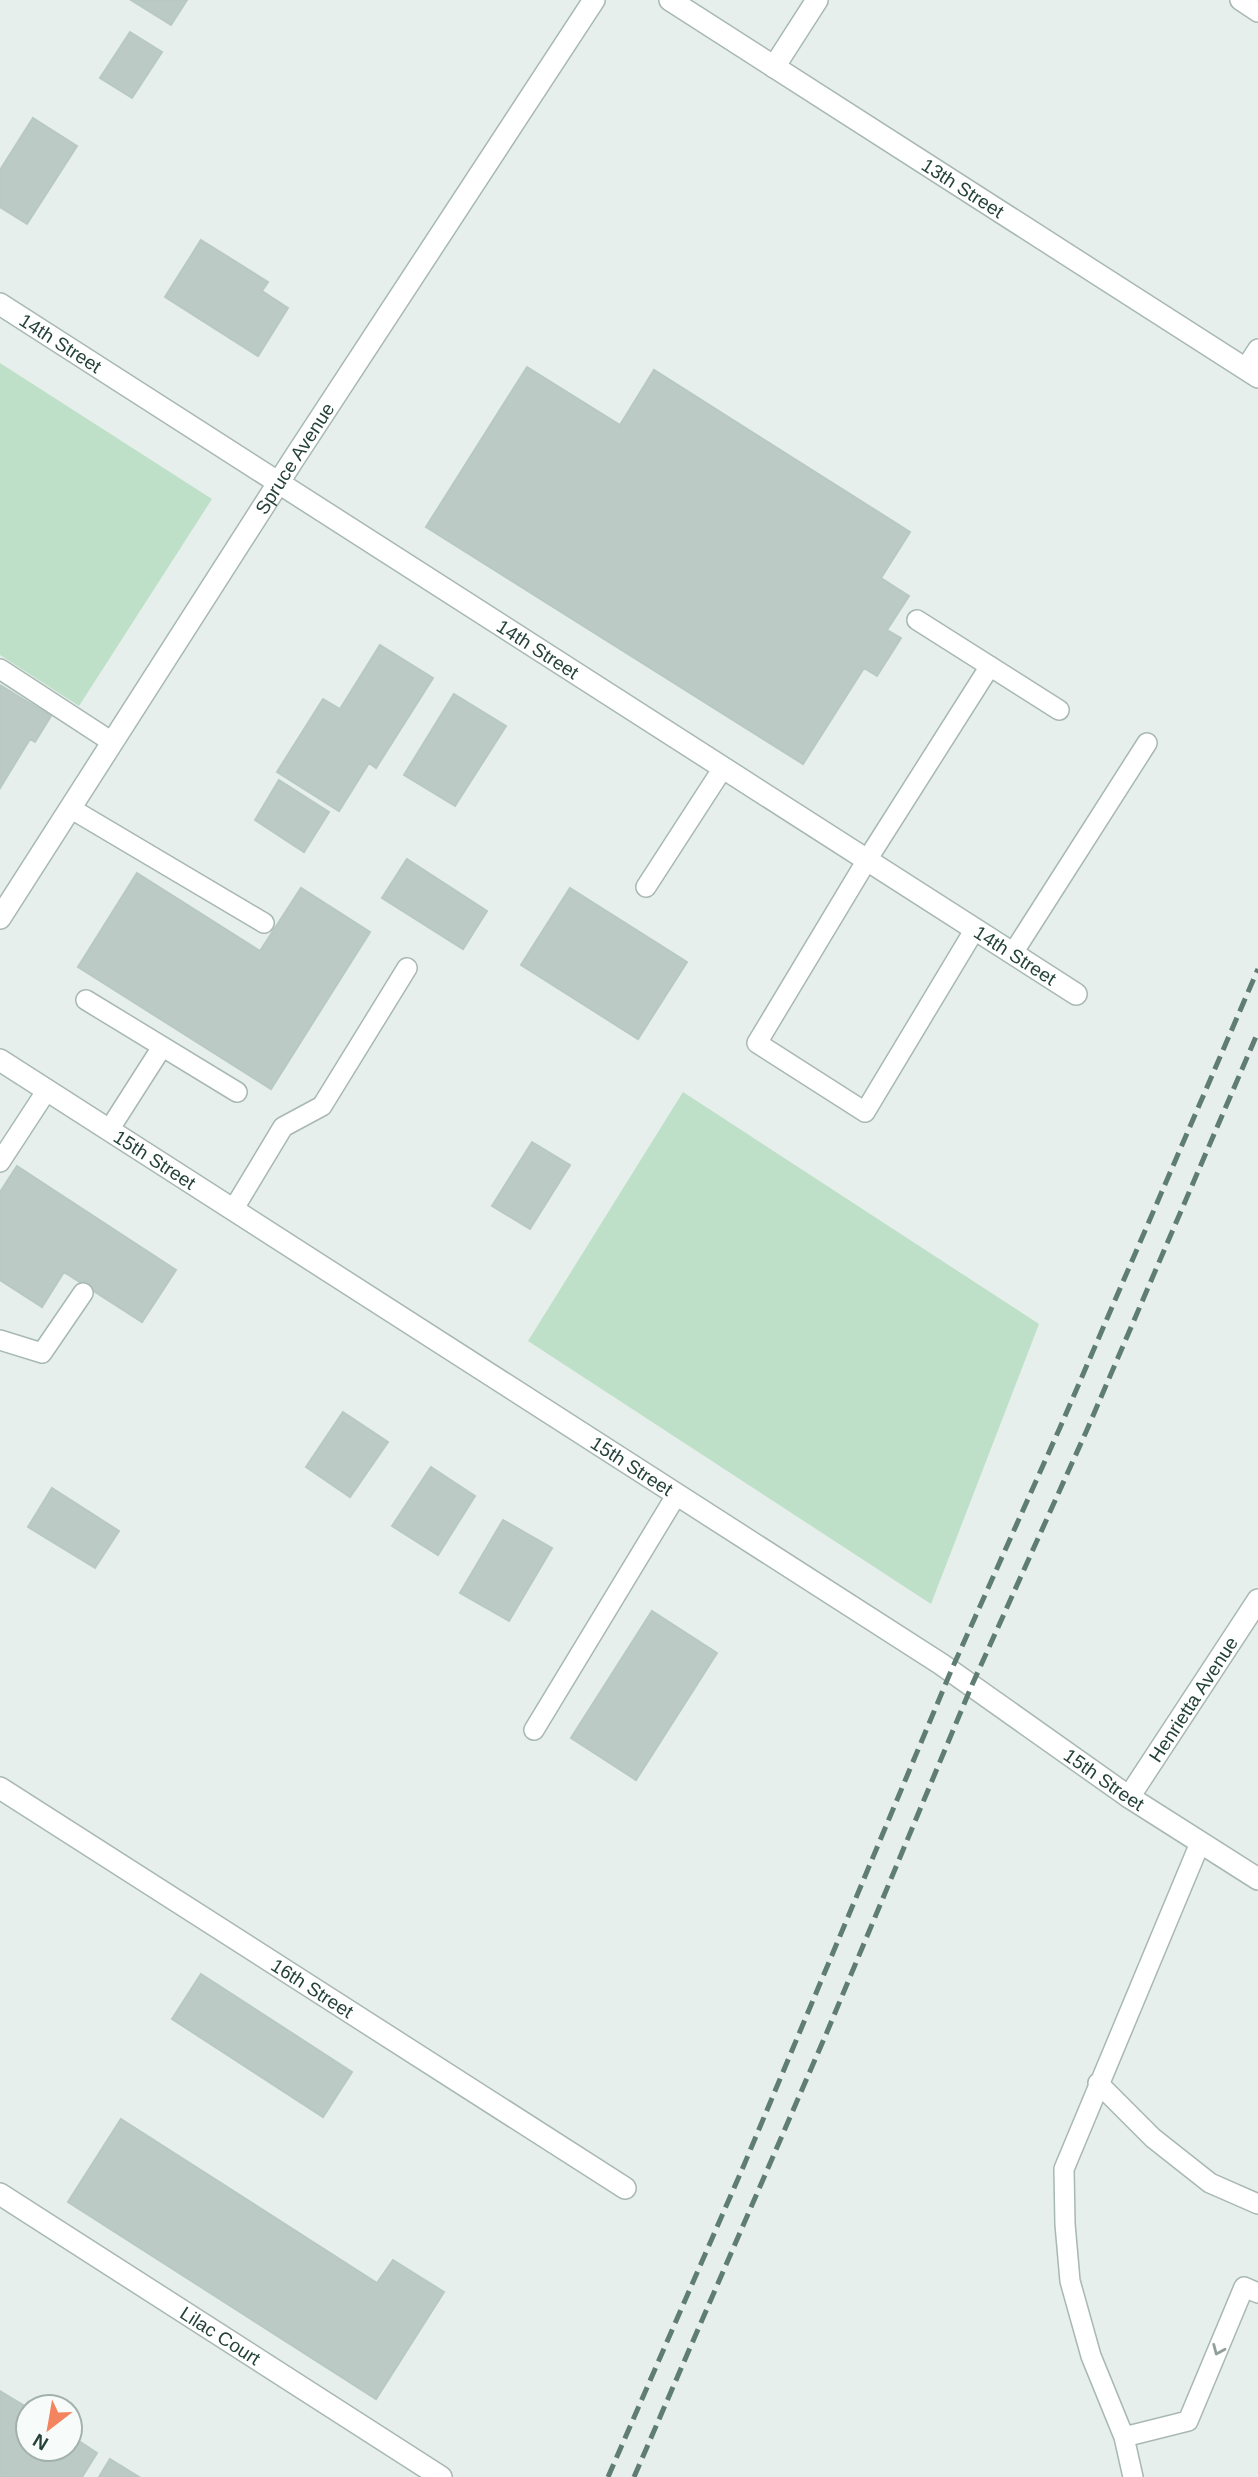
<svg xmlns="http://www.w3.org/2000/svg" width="1258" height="2477" font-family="Helvetica,sans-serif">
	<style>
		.green { fill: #bfe0c8 }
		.building { fill: #bbcac4; stroke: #b8c9c2; stroke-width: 2 }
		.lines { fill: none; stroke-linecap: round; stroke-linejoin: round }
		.lane-casing { stroke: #a8b8b2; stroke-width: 22 }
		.street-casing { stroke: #a8b8b2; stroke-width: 24 }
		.lane { stroke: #fff; stroke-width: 19 }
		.street { stroke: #fff; stroke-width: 21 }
		.rail { stroke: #5f7d75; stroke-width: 5; stroke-dasharray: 14 7; stroke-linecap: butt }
		.oneway { stroke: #92a09c }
		.labels { text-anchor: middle; stroke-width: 5; stroke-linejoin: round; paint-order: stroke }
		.street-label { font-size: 19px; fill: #24423a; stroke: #f7fbf9 }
	</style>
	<rect width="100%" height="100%" fill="#e6efeb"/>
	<path class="green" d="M 0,363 L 212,499 L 79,706 L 0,655 Z
		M 683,1092 L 1039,1324 L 931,1604 L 528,1341 Z"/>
	<path class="building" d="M 131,0 L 187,0 L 171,25 Z
		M 130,32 L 162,52 L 132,98 L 100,78 Z
		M 33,118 L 77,146 L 27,224 L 0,207 L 0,170 Z
		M 201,240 L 268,282 L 262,291 L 288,308 L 258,356 L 165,297 Z
		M 527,367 L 620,425 L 654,370 L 910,532 L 881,578 L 909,596 L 887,630 L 901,638 L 877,676 L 864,668 L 803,764 L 426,527 Z
		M 380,645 L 433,678 L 376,768 L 369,763 L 339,811 L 277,772 L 323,699 L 340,709 Z
		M 0,685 L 51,716 L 35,742 L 30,739 L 0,788 Z
		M 454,694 L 506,726 L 455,806 L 404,775 Z
		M 279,780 L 329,812 L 304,852 L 255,820 Z
		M 407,859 L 487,911 L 463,949 L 382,898 Z
		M 137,873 L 260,951 L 301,888 L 370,932 L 271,1089 L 78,967 Z
		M 570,888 L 687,962 L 638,1039 L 521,965 Z
		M 532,1142 L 570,1165 L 530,1229 L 492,1206 Z
		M 17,1166 L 176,1270 L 142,1322 L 64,1272 L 42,1307 L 0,1280 L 0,1192 Z
		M 343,1412 L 388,1442 L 350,1497 L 306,1467 Z
		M 431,1467 L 475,1496 L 438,1555 L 392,1526 Z
		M 52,1488 L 119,1531 L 95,1568 L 28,1527 Z
		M 503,1520 L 552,1548 L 509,1621 L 460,1593 Z
		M 652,1611 L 717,1653 L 636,1780 L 571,1738 Z
		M 201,1974 L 352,2072 L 323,2117 L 172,2019 Z
		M 121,2119 L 377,2283 L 393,2260 L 444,2292 L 376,2399 L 68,2202 Z
		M 0,2391 L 28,2408 L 28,2449 L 70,2449 L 70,2435 L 97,2453 L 82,2477 L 0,2477 Z
		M 110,2459 L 139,2477 L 99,2477 Z"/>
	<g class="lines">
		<defs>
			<path id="lane" d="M 1240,0 L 1258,12
				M 1245,369 L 1258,349
				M 917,620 L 1059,710
				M 0,669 L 112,742
				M 70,808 L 264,923
				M 646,887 L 723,768
				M 975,929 L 865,1112 L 757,1043 L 867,860 L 990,666
				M 1013,953 L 1147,743
				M 86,1000 L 237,1092
				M 109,1130 L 162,1047
				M 0,1162 L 47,1090
				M 233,1210 L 283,1127 L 322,1106 L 407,968
				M 0,1340 L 42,1353 L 83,1293
				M 534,1730 L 677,1494
				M 1098,2083 L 1153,2138 L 1210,2183 L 1258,2204
				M 1124,2437 L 1188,2421 L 1244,2287 L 1258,2293
				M 1133,2477 L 1124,2437 L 1091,2356 L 1070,2281 L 1065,2224 L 1064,2169 L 1200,1843"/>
			<g id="street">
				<path id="s1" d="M 670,0 L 1258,377"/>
				<path d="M 774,67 L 817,0"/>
				<path id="s2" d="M 0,304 L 1076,994"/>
				<path id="s3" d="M 0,918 L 293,460 L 594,0"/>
				<path id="s4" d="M 0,1060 L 941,1664 L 1129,1797 L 1258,1879"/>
				<path id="s5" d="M 0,1788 L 625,2188"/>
				<path id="s6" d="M 1129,1797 L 1258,1600"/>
				<path id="s7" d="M 0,2194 L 441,2477"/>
			</g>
		</defs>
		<use href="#lane" class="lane-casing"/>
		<use href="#street" class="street-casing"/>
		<use href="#lane" class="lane"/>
		<use href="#street" class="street"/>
		<path class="rail" d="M 608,2477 L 744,2165 L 951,1671 L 1062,1423 L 1258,969
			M 634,2477 L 827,2032 L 972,1685 L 1086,1432 L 1258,1032"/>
	</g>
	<defs><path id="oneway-chevron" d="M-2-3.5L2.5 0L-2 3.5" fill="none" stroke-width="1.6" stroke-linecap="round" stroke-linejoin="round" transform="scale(1.75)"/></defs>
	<use class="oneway" href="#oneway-chevron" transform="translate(1218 2350) rotate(113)"/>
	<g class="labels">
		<g class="street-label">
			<text dy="7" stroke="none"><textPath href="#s1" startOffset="348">13th Street</textPath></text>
			<text dy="7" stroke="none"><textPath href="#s2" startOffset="72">14th Street</textPath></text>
			<text dy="7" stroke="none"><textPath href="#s3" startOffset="546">Spruce Avenue</textPath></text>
			<text dy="7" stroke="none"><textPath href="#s2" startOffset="639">14th Street</textPath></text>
			<text dy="7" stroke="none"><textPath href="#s2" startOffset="1206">14th Street</textPath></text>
			<text dy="7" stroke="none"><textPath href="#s4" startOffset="184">15th Street</textPath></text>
			<text dy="7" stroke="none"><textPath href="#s4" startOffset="751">15th Street</textPath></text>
			<text dy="7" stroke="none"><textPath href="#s6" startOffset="117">Henrietta Avenue</textPath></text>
			<text dy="7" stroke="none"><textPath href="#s4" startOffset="1318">15th Street</textPath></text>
			<text dy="7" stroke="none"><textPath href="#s5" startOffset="371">16th Street</textPath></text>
			<text dy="7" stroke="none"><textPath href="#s7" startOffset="262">Lilac Court</textPath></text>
		</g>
	</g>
	<g transform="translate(49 2428) rotate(211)"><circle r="33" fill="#f7fbf9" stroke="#a3b1ad" stroke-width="2"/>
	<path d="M0-5L12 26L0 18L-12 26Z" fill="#f4845f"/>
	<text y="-10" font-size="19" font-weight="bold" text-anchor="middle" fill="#24423a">N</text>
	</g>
</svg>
